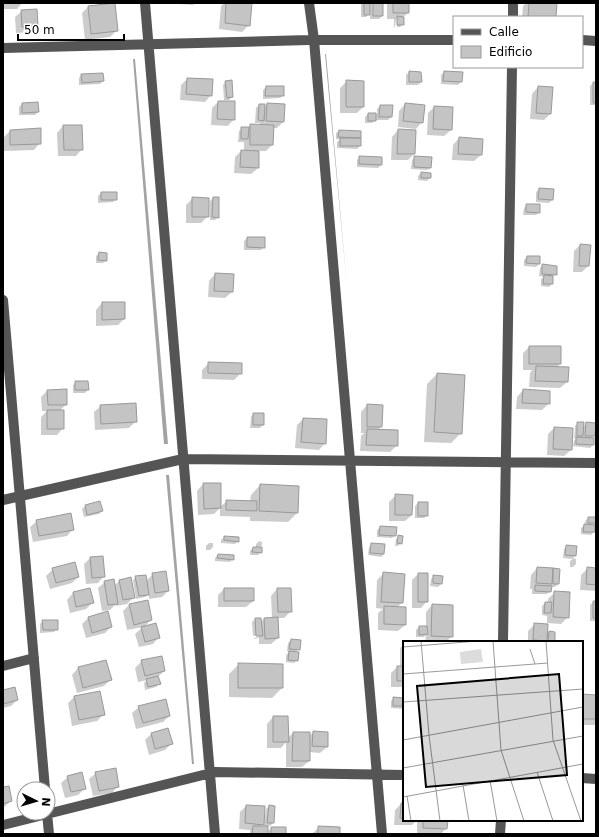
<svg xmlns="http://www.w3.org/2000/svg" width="599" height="837" font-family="'DejaVu Sans',sans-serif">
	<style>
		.water { fill: #a3a3a3 }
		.shadow { fill: #0003 }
		.building { fill: #c4c4c4; stroke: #999 }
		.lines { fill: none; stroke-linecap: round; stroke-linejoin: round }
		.minor { stroke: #555; stroke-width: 10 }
		.inset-road { fill: none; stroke: #999; stroke-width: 1 }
		.view { fill: #000; fill-opacity: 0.15; stroke: #000; stroke-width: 2 }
		.inset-edge { fill: none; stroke: #000; stroke-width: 2 }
	</style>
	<rect width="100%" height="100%" fill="#fff"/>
	<path class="water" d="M 325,54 L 326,54 L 347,286 Z
		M 133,59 L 135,59 L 168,444 L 164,444 Z
		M 166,475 L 169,475 L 194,764 L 192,764 Z"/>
	<path class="shadow" d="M 3,3 L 22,3 L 17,9 L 3,9 Z
		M 166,3 L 195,3 L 193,5 Z
		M 224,3 L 251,3 L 249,25 L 242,32 L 219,29 L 221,6 Z
		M 361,3 L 382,3 L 382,16 L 379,19 L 370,19 L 370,13 L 366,17 L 361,17 Z
		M 387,3 L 408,3 L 408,13 L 403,17 L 403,24 L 400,27 L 397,27 L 398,19 L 396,19 L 395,27 L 394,27 L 394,19 L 387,19 Z
		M 526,3 L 556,3 L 555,17 L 522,17 L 523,6 Z
		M 88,7 L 117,30 L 110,37 L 85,40 L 82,13 Z
		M 22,11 L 37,26 L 30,32 L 16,33 L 15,17 Z
		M 409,72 L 420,73 L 421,82 L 418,85 L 406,85 L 406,75 Z
		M 444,72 L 462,73 L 461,82 L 458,85 L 441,84 L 441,75 Z
		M 81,75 L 103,81 L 100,84 L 79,85 L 79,78 Z
		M 187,79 L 211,95 L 205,102 L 180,100 L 181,85 Z
		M 347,81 L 363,107 L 357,113 L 340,113 L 340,88 Z
		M 226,82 L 232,97 L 229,100 L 224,100 L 223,85 Z
		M 593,83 L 596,83 L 596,105 L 590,105 L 590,86 Z
		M 266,87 L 283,95 L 280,98 L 263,99 L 263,90 Z
		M 538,87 L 550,114 L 544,120 L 530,119 L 532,94 Z
		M 218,102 L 234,119 L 228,126 L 211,125 L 212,108 Z
		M 22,104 L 38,112 L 35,115 L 19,115 L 19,107 Z
		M 267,104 L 283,122 L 277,128 L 273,128 L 272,145 L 266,151 L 258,151 L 258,168 L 251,174 L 234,173 L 235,157 L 241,151 L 244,151 L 244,142 L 238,142 L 239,131 L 242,128 L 247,128 L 251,125 L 260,125 L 260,123 L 255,123 L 256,108 L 259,105 L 264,107 Z
		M 405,104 L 422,122 L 416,129 L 398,127 L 399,111 Z
		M 380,106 L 391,117 L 388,120 L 375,120 L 372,123 L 365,123 L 365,117 L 368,114 L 377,114 L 377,109 Z
		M 434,107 L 451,130 L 444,136 L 427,135 L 428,113 Z
		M 63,126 L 82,149 L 76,156 L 58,156 L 57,133 Z
		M 40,129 L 40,143 L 34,150 L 4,151 L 4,137 L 10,131 Z
		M 398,130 L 415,131 L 414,154 L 408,160 L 391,160 L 392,137 Z
		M 339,131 L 360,137 L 358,139 L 360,146 L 357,149 L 337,148 L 337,142 L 340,139 L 336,139 L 336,133 Z
		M 459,138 L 481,155 L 474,161 L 452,160 L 453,145 Z
		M 360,157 L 381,165 L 378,168 L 357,167 L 357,160 Z
		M 415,157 L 430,168 L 427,170 L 411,169 L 412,160 Z
		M 421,173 L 430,178 L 427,181 L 418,180 L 418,176 Z
		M 539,189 L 552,200 L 549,203 L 536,202 L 536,192 Z
		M 101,193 L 116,199 L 113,202 L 98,203 L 98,196 Z
		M 193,198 L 208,216 L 201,223 L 186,223 L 186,205 Z
		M 213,198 L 218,217 L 215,220 L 210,220 L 210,201 Z
		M 527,205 L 539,212 L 536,215 L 523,215 L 524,208 Z
		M 247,238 L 264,247 L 261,250 L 244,250 L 244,241 Z
		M 580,245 L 588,266 L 582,272 L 573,272 L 574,251 Z
		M 99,253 L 106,261 L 103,263 L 96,263 L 96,256 Z
		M 527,257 L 539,257 L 539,264 L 536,267 L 524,266 L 524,260 Z
		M 543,265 L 556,274 L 552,277 L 552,284 L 549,287 L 541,286 L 541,279 L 544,277 L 539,276 L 540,268 Z
		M 215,274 L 232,292 L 225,298 L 208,297 L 209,281 Z
		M 102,303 L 124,319 L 118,325 L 96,326 L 96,310 Z
		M 529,347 L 560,364 L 557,367 L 567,382 L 560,388 L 529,387 L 530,373 L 532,370 L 523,370 L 523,353 Z
		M 209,363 L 241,373 L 234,380 L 202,379 L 202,370 Z
		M 437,374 L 461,433 L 451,443 L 424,442 L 427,384 Z
		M 76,382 L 87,382 L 88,390 L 85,393 L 73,393 L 73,385 Z
		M 523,390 L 549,403 L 542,410 L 516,409 L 517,397 Z
		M 47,391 L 66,404 L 60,411 L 63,428 L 57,435 L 41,435 L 41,417 L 47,411 L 42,411 L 41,397 Z
		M 367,405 L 381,427 L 378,430 L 397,445 L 390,452 L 360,451 L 361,436 L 364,433 L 361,433 L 361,412 Z
		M 101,406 L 136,421 L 129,428 L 95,430 L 94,412 Z
		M 253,414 L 263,425 L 260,428 L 250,428 L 251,417 Z
		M 303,419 L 326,420 L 325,443 L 319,450 L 295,448 L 297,425 Z
		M 596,421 L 596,439 L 594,438 L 595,435 L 591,439 L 593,445 L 590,448 L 573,446 L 574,441 L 576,438 L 574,438 L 575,426 L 578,423 L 583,427 L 587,423 L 595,424 Z
		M 554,428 L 571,450 L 564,456 L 547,455 L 548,434 Z
		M 203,484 L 220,507 L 227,501 L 250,502 L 251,495 L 260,485 L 297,513 L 288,522 L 250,521 L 250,517 L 220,516 L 220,508 L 214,514 L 198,515 L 197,491 Z
		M 396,495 L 412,515 L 405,521 L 389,521 L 389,502 Z
		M 418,503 L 427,515 L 424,518 L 415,518 L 415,506 Z
		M 85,506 L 102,511 L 99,514 L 84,517 L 82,509 Z
		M 588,518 L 596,518 L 596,526 L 594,526 L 594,532 L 591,535 L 581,534 L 581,528 L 585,525 L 585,521 Z
		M 37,521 L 73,529 L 67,536 L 33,542 L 30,527 Z
		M 380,527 L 395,535 L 392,538 L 377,537 L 377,530 Z
		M 399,536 L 401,543 L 398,546 L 395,546 L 396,539 Z
		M 224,537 L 238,541 L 235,544 L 221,543 L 221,540 Z
		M 259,541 L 262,542 L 262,545 L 258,548 L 261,552 L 258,555 L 250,555 L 250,551 L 253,548 L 256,548 L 256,544 Z
		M 209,543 L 213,543 L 213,547 L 210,550 L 206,550 L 206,546 Z
		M 372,544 L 384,554 L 381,557 L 368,555 L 369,547 Z
		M 567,546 L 575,556 L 573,558 L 576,559 L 576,564 L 573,567 L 570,567 L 570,561 L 573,559 L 563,558 L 564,549 Z
		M 218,555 L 233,559 L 230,562 L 215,561 L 215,558 Z
		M 90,558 L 104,576 L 98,583 L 86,584 L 84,564 Z
		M 537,568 L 551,572 L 554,569 L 558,584 L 555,587 L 551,587 L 550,591 L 547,594 L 532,594 L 532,589 L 530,589 L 531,575 Z
		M 588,568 L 596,569 L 596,591 L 580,590 L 581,575 Z
		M 53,569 L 78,577 L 72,583 L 50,589 L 46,576 Z
		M 384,573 L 403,575 L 402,603 L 397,607 L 405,625 L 398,631 L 378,630 L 378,613 L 383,609 L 376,608 L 377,580 Z
		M 153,574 L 168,591 L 162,597 L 149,599 L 149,594 L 145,597 L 136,599 L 133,580 L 136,577 L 146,581 Z
		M 418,574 L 427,601 L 421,608 L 412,608 L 412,580 Z
		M 434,576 L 441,584 L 438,587 L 430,586 L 431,579 Z
		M 119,581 L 133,598 L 127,604 L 116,606 L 116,604 L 110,610 L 102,611 L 98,588 L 105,582 L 114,586 Z
		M 224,589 L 253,601 L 246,607 L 218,607 L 218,595 Z
		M 277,589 L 291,611 L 284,618 L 277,618 L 278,638 L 271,644 L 259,644 L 259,638 L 254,639 L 254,638 L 259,637 L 259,635 L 253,636 L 252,622 L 255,619 L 261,622 L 264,619 L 272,618 L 271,596 Z
		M 73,593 L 93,602 L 86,609 L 70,613 L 67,600 Z
		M 554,593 L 568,617 L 561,624 L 547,623 L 547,616 L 542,615 L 542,606 L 545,603 L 548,603 L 548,599 Z
		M 593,602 L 596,602 L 596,621 L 590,621 L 590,605 Z
		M 129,605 L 151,620 L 144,627 L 159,637 L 153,644 L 139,647 L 135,634 L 143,627 L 127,630 L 123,611 Z
		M 432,605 L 452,636 L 446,642 L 425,642 L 426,635 L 424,637 L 416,637 L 416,630 L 419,627 L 426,627 L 426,612 Z
		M 88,618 L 111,627 L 105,633 L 86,638 L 82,624 Z
		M 43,621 L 57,629 L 54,632 L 40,633 L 40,624 Z
		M 535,624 L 546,635 L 549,632 L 554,641 L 553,642 L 546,642 L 546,641 L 544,642 L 528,642 L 528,631 Z
		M 291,640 L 299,649 L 295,652 L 297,660 L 294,663 L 286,662 L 286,655 L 289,652 L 287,651 L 288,643 Z
		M 403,645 L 404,645 L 404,687 L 391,687 L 391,673 L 397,667 L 400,667 L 400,648 Z
		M 105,661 L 111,679 L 104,686 L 77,693 L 72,675 L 78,668 Z
		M 142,661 L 164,671 L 158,677 L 159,684 L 156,687 L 145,690 L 144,683 L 147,680 L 138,682 L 135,668 Z
		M 239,664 L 282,688 L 272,698 L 229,697 L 229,674 Z
		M 3,691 L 17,700 L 11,706 L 3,708 Z
		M 582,695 L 596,696 L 596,725 L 582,725 Z
		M 74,697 L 104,714 L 97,721 L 72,726 L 68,703 Z
		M 394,698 L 404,699 L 404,709 L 391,708 L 391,701 Z
		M 139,707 L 169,716 L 163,722 L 136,729 L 132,713 Z
		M 273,717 L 288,738 L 293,733 L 309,733 L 309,736 L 314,732 L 327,747 L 320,753 L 309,752 L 309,761 L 302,767 L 286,767 L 286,742 L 281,748 L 267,748 L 267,724 Z
		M 152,733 L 171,744 L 165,750 L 149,755 L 145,740 Z
		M 96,773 L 118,786 L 112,793 L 93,796 L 89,779 Z
		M 68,777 L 85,788 L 78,795 L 65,798 L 61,783 Z
		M 3,788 L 11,801 L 3,808 Z
		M 401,804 L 404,804 L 404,820 L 447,820 L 446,828 L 441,834 L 417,834 L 417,820 L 412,825 L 394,825 L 395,810 Z
		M 246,806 L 263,824 L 260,827 L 264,827 L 266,809 L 269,806 L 273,823 L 270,826 L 267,826 L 267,832 L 272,828 L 285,834 L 269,834 L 269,833 L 267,834 L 250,834 L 250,830 L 239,829 L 240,812 Z
		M 319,827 L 339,834 L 312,834 Z"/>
	<path class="building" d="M 115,3 L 118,31 L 91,34 L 88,6 Z
		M 226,3 L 252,3 L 250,26 L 225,23 Z
		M 364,3 L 370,3 L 370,15 L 364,15 Z
		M 373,3 L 383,3 L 383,16 L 373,16 Z
		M 393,3 L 409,3 L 409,13 L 393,13 Z
		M 529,3 L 557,3 L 556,17 L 528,17 Z
		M 37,9 L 38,26 L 22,27 L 21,10 Z
		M 397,16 L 404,17 L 404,25 L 397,25 Z
		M 409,71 L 421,72 L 422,82 L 409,82 Z
		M 444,71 L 463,72 L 462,82 L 443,81 Z
		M 103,73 L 104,81 L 82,83 L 81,74 Z
		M 187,78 L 213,79 L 212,96 L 186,94 Z
		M 232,80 L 233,97 L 227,98 L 225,81 Z
		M 346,80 L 364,81 L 364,107 L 346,107 Z
		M 593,82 L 596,82 L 596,103 L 593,103 Z
		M 266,86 L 284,86 L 284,96 L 265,96 Z
		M 538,86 L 553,87 L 551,114 L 536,113 Z
		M 218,101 L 235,101 L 235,120 L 217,119 Z
		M 38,102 L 39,112 L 22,113 L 22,103 Z
		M 267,103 L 285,104 L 284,122 L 266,121 Z
		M 405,103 L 425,105 L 423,123 L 403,121 Z
		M 259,104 L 265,104 L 264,121 L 258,120 Z
		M 380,105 L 393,105 L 392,117 L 379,117 Z
		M 434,106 L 453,107 L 452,130 L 433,129 Z
		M 368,113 L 376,113 L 376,121 L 368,121 Z
		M 250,124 L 274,125 L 273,145 L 250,145 Z
		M 63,125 L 82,125 L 83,150 L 64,150 Z
		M 241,127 L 249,127 L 248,139 L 241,139 Z
		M 41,128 L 41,144 L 10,145 L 10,130 Z
		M 398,129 L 416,130 L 415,154 L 397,154 Z
		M 339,130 L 361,131 L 361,138 L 338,137 Z
		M 459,137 L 483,139 L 482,155 L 458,154 Z
		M 340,138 L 361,138 L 361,146 L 340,146 Z
		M 241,150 L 259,151 L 259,168 L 240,167 Z
		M 359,156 L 382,157 L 382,165 L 359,164 Z
		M 414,156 L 432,157 L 431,168 L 414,167 Z
		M 421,172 L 431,173 L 431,178 L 421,178 Z
		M 539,188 L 554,189 L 553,200 L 538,199 Z
		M 101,192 L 117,192 L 117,200 L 101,200 Z
		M 192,197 L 209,198 L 209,217 L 192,217 Z
		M 213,197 L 219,197 L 219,218 L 212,217 Z
		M 526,204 L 540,204 L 540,213 L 526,212 Z
		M 247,237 L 265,237 L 265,248 L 247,247 Z
		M 580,244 L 591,245 L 589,266 L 579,266 Z
		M 99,252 L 107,253 L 107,261 L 98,260 Z
		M 527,256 L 540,256 L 540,264 L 526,263 Z
		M 542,264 L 557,266 L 557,275 L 542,274 Z
		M 215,273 L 234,274 L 233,292 L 214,291 Z
		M 544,275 L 553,276 L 553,284 L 543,284 Z
		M 102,302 L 125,302 L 125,319 L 102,320 Z
		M 529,346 L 561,346 L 561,364 L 529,364 Z
		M 208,362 L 242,363 L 242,374 L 208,373 Z
		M 536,366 L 569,367 L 568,382 L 535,381 Z
		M 437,373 L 465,375 L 462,434 L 434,432 Z
		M 75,381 L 88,381 L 89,390 L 75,390 Z
		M 67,389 L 67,405 L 48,405 L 47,390 Z
		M 523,389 L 550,391 L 550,404 L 522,403 Z
		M 136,403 L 137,422 L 101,424 L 100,405 Z
		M 367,404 L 383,405 L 382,427 L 367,427 Z
		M 47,410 L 64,410 L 64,429 L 47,429 Z
		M 253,413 L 264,413 L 264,425 L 253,425 Z
		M 303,418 L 327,419 L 326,444 L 301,442 Z
		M 577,422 L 584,422 L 583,436 L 577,436 Z
		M 586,422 L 596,423 L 595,436 L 585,436 Z
		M 554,427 L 573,428 L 572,450 L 553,449 Z
		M 367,429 L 398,430 L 398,446 L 366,445 Z
		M 576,437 L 594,438 L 594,445 L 576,444 Z
		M 203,483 L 221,483 L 221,508 L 204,509 Z
		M 260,484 L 299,486 L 298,513 L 259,511 Z
		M 395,494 L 413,495 L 412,515 L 395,515 Z
		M 226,500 L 257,501 L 257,511 L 226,510 Z
		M 100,501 L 103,511 L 87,515 L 85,505 Z
		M 418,502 L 428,502 L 428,516 L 418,516 Z
		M 71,513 L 74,530 L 39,536 L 36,520 Z
		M 588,517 L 596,517 L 596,523 L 588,523 Z
		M 584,524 L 595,525 L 595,532 L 583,532 Z
		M 380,526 L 397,527 L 396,536 L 379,535 Z
		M 398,535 L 403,536 L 402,544 L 397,543 Z
		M 224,536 L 239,537 L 239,542 L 224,540 Z
		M 371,543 L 385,544 L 384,554 L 370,553 Z
		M 566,545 L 577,546 L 576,556 L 565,555 Z
		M 253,547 L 262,547 L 262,553 L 252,552 Z
		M 218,554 L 234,555 L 234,560 L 217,558 Z
		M 103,556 L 105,577 L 92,578 L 90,557 Z
		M 75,562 L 79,577 L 56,583 L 52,568 Z
		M 537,567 L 553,568 L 552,584 L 536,583 Z
		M 587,567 L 596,568 L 596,585 L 586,584 Z
		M 553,568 L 560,569 L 559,584 L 553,584 Z
		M 166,571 L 169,591 L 155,593 L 152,573 Z
		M 383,572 L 405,574 L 403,603 L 381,602 Z
		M 418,573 L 428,573 L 428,602 L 418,602 Z
		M 146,575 L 149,595 L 139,596 L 135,576 Z
		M 433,575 L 443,576 L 442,584 L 433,583 Z
		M 131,577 L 135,598 L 123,600 L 119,580 Z
		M 114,579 L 118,604 L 108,605 L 104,581 Z
		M 535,585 L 552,586 L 551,592 L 535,591 Z
		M 90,588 L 94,603 L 76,607 L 73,592 Z
		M 224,588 L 254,588 L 254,601 L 224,601 Z
		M 277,588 L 291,588 L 292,612 L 278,612 Z
		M 554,591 L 570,592 L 569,618 L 553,617 Z
		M 148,600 L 152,620 L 134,625 L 129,604 Z
		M 593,601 L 596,601 L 596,618 L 593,618 Z
		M 545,602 L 552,602 L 551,613 L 544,613 Z
		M 432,604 L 453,605 L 453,637 L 431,636 Z
		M 384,606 L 406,607 L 406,625 L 384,624 Z
		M 108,611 L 112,627 L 92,633 L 88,617 Z
		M 278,617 L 279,638 L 265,639 L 264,618 Z
		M 255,618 L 261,618 L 263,636 L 256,636 Z
		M 42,620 L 58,620 L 58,630 L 43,630 Z
		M 156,623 L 160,638 L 145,642 L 141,627 Z
		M 534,623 L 548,624 L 547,641 L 533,640 Z
		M 419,626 L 427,626 L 428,634 L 419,635 Z
		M 549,631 L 555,632 L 555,641 L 548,641 Z
		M 291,639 L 301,640 L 300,650 L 289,649 Z
		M 289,651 L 299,652 L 298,661 L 288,660 Z
		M 162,656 L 165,671 L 145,676 L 141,660 Z
		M 106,660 L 112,680 L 83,688 L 78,667 Z
		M 238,663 L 283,664 L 283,688 L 238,688 Z
		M 397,666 L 404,666 L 404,681 L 397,681 Z
		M 158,676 L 161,684 L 148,687 L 146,679 Z
		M 15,687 L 18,700 L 3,704 L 3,690 Z
		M 100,691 L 105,715 L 79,720 L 74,696 Z
		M 582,694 L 596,695 L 596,719 L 582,719 Z
		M 393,697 L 404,698 L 404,706 L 393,706 Z
		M 166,699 L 170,716 L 143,723 L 138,706 Z
		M 273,716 L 288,716 L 289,742 L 273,742 Z
		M 168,728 L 173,744 L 155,749 L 151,733 Z
		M 313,731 L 328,732 L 328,747 L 312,746 Z
		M 293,732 L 310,732 L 310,761 L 292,761 Z
		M 116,768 L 119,787 L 99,791 L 95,772 Z
		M 82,772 L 86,789 L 71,792 L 67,776 Z
		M 9,786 L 12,801 L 3,804 L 3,787 Z
		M 401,803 L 404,803 L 404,819 L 400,818 Z
		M 246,805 L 265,806 L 264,825 L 245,823 Z
		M 269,805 L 275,806 L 274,823 L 267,823 Z
		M 423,820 L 448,820 L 447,829 L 423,828 Z
		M 253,826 L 268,826 L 268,834 L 252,834 Z
		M 318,826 L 340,827 L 340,834 L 318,834 Z
		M 271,827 L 286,827 L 286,834 L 271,834 Z"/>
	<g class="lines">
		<path class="minor" d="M 145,3 L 215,834
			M 309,3 L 314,40 L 382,834
			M 513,17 L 513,3
			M 582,40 L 596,41
			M 3,48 L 309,40 L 454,40
			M 3,300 L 45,789
			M 3,500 L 183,459 L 596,463
			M 503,642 L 512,67
			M 3,666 L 34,658
			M 582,778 L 596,779
			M 47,813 L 49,834
			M 3,825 L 215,772 L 404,775
			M 500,834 L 501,820"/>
	</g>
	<g transform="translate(403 641)">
		<rect width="180" height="180" fill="#fff"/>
		<path d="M 78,8 L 80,21 L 58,23 L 57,11 Z" fill="#dcdcdc"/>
		<path class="inset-road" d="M 18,0 L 26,94 L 37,180M 90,0 L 98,109 L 121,180M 143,0 L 150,99 L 178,180M 0,6 L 75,0M 127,8 L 132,23M 0,33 L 145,22M 0,61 L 180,48M 0,99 L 180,66M 0,127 L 180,95M 134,131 L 150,180M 87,139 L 94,180M 60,144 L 66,180M 4,155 L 8,180M 0,156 L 180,123"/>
		<path class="view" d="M 156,33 L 164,134 L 23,146 L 14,45 Z"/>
		<rect width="180" height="180" class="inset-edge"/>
	</g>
	<rect width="599" height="837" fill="none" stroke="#000000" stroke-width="8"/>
	<rect x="453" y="16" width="130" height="52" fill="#ffffff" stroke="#999999"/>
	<rect x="461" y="29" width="20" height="6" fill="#555555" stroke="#999999"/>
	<text x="489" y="36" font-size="12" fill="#000000">Calle</text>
	<rect x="461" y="46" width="20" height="12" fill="#c4c4c4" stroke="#999999"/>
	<text x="489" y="56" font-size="12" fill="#000000">Edificio</text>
	<g transform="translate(36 801) rotate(95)"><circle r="19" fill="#ffffff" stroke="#999999"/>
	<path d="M0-3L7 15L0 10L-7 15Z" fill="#000000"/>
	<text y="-6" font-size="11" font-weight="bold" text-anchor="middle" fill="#000000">N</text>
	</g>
	<path d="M18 34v6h106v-6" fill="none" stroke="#000000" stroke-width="2"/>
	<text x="24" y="34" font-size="12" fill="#000000" stroke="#ffffff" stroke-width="3" paint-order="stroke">50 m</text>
</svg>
